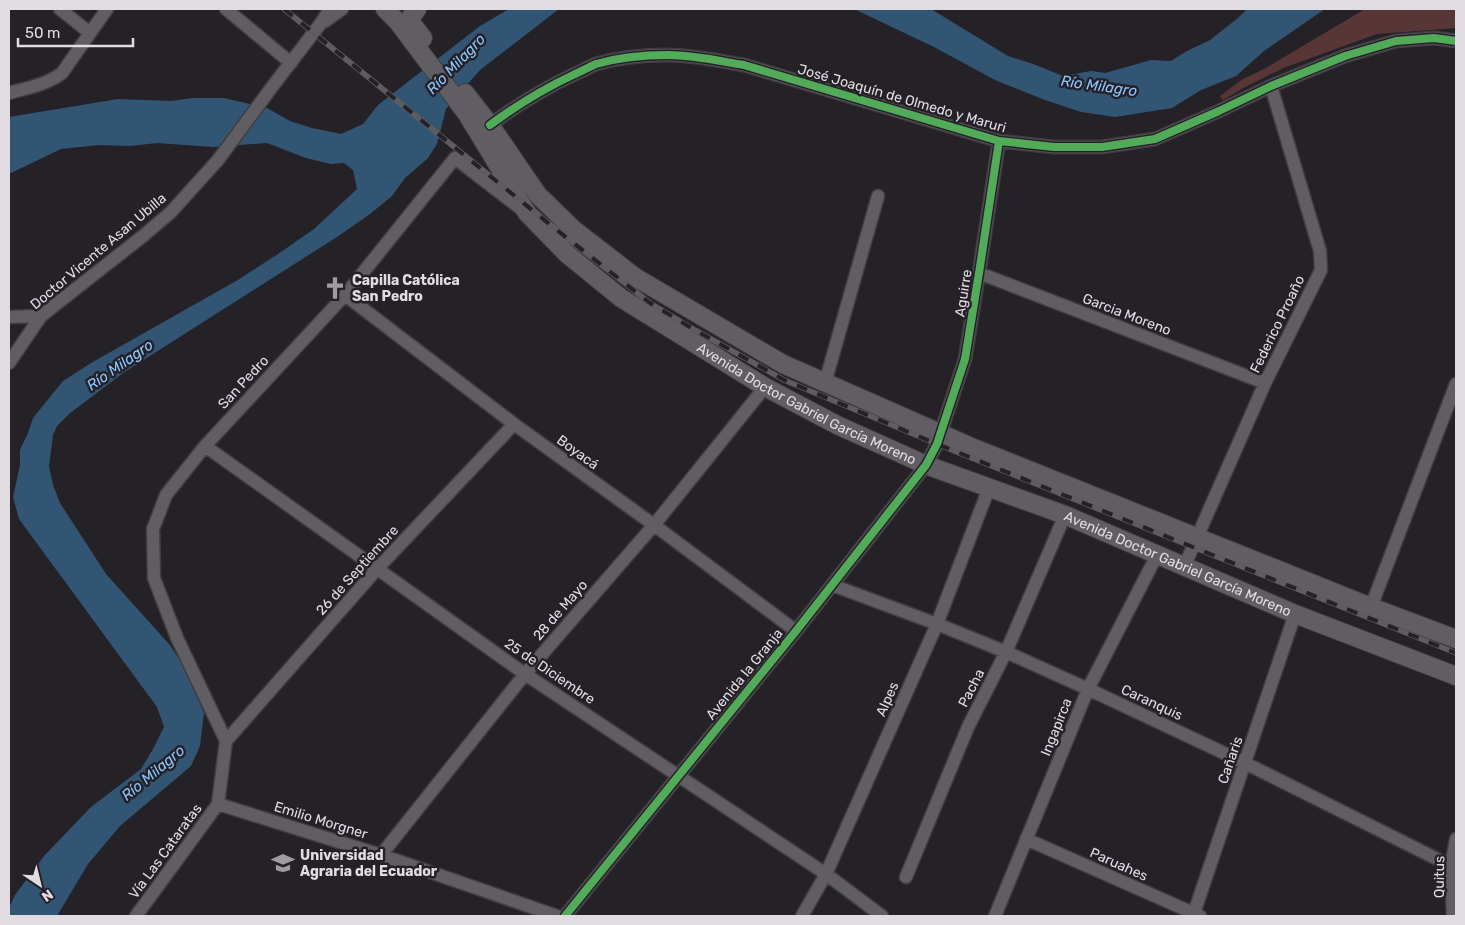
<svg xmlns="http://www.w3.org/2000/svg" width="1465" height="925" font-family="Rubik,sans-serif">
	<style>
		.green { fill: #583637 }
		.water { fill: #315573 }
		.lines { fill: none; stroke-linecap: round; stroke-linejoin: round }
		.street-casing { stroke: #403e42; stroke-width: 15 }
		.secondary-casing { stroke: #403e42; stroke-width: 20 }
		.street { stroke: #605e62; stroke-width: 12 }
		.secondary { stroke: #605e62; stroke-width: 18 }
		.rail-casing { stroke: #5e5c5f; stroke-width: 5.5 }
		.rail { stroke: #262029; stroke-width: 4; stroke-dasharray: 11; stroke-linecap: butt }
		.cycleway-casing { stroke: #262029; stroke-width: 11 }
		.cycleway { stroke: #51ab58; stroke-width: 8 }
		.labels { text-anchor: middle; stroke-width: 5; stroke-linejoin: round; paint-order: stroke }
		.street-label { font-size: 14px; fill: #e0dce2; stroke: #262029 }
		.poi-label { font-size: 14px; font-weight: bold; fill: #e0dce2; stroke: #262029; text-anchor: start }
		.water-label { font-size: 15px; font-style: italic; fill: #88c8ff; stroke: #262029 }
	</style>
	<rect width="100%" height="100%" fill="#252227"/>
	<path class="green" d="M 1365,9 L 1456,9 L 1456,28 L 1377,34 L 1286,67 L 1245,87 L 1223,100 L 1220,96 L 1243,79 L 1266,68 Z"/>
	<path class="water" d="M 509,9 L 559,9 L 480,70 L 446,109 L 437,144 L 428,158 L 405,178 L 392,196 L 370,214 L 337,237 L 123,373 L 69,414 L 57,426 L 53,435 L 49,466 L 53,485 L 60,503 L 106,574 L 169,644 L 186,669 L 204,713 L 200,746 L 191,766 L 120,826 L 88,864 L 57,916 L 9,916 L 9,908 L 15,895 L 44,856 L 91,807 L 141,769 L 153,749 L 164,727 L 157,707 L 19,519 L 13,497 L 20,465 L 20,450 L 28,433 L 33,418 L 63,381 L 91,363 L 236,281 L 278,254 L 314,229 L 357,189 L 353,170 L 344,163 L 331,164 L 306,158 L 267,143 L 213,147 L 157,143 L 130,146 L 99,145 L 61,149 L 9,174 L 9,117 L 118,99 L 171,101 L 192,98 L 224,98 L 267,108 L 290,121 L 312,128 L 341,134 L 363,124 L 378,105 L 480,26 Z
		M 854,9 L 931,9 L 1008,56 L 1033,64 L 1063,76 L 1091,71 L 1105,73 L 1151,60 L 1171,61 L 1187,51 L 1210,40 L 1238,18 L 1247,9 L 1325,9 L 1264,51 L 1236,76 L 1201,90 L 1172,108 L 1115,117 L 1081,112 L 1045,100 L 995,80 L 934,47 Z"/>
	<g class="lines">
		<defs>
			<path id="street" d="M 60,9 L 90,33
				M 226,9 L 291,63
				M 325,21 L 342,9
				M 9,93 C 27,88 46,85 62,73 L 107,9
				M 490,125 C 517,105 545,88 575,74 C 582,71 589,67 596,64 C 620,57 644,55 668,55 C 694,55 719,61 744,65 L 999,141 L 1054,147 L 1102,147 L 1155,139 L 1219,111 L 1271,86 L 1345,56 L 1396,41 L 1434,38 L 1456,41
				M 979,273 L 1265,383
				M 345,295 L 514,424 L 654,525 L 796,631
				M 9,317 L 41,316
				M 9,363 L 41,316 L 143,236 L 171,212 L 218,160 L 272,87 L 321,23 L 330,9
				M 825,383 L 878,196
				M 205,446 L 525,674 L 826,874 L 882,916
				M 1184,567 L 1265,383 L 1321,270 L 1320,251 L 1271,86
				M 832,585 L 937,624 L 1006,652 L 1088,689 L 1245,763 L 1451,866
				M 1371,607 L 1456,384
				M 226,741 L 177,638 L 154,578 L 153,529 L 166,495 L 205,446 L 345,295 L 455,158 L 520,208
				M 226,741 L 377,569 L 514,424
				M 218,804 L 381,855 L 557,916
				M 1026,839 L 1200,916
				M 381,855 L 525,674 L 654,525 L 765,387
				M 906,877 L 968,727 L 1006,652 L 1065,515
				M 136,916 L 218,804 L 226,741
				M 565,916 L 796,631 L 926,465 L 937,444 L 965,359 L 979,273 L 999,141
				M 802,916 L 826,874 L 937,624 L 989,488
				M 995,916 L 1088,689 L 1157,555
				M 1193,916 L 1295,614
				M 1453,916 L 1451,866 L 1456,839"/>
			<g id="secondary">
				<path id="s1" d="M 385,9 L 398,22 L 467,114 L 527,213 L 567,254 L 621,298 L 765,387 L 837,425 L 926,465 L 1065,515 L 1295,614 L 1456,676"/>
				<path d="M 417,9 L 410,18 L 413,25 L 423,38"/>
				<path d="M 465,93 L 490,125 L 538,195 L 573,229 L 635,277 L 783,364 L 969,446 L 1371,607 L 1456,639"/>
			</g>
		</defs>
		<use href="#street" class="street-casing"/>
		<use href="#secondary" class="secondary-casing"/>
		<use href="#street" class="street"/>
		<use href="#secondary" class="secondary"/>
		<defs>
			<path id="rail" d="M 284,9 L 553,227 L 650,303 L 695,330 L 784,380 L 937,444 L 1456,653"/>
		</defs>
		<use href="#rail" class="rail-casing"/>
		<use href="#rail" class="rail"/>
		<defs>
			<path id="cycleway" d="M 490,125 C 517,105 545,88 575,74 C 582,71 589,67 596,64 C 620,57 644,55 668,55 C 694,55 719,61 744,65 L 999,141 L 1054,147 L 1102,147 L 1155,139 L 1219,111 L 1271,86 L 1345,56 L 1396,41 L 1434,38 L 1456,41
				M 565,916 L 796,631 L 926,465 L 937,444 L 965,359 L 979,273 L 999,141"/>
		</defs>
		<use href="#cycleway" class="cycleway-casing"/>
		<use href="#cycleway" class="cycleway"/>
	</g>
	<defs>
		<symbol id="church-bare" viewBox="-9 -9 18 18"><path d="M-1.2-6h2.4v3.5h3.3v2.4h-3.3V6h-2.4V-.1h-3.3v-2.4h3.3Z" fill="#9f9ba1" stroke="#262029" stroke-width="2.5" paint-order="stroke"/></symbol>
		<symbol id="university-bare" viewBox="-9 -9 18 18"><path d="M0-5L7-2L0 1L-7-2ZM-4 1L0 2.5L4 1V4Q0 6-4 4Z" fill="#9f9ba1" stroke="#262029" stroke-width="2.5" paint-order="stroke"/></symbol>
	</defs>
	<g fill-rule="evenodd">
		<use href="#church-bare" x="319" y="272" width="32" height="32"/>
		<use href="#university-bare" x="267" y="847" width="32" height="32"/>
	</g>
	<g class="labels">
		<g class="street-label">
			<text transform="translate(902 98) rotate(16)" y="5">José Joaquín de Olmedo y Maruri</text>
			<text transform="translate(98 251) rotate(-40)" y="5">Doctor Vicente Asan Ubilla</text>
			<text transform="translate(963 293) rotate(-81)" y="5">Aguirre</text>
			<text transform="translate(1127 314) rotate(21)" y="5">Garcia Moreno</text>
			<text transform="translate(1277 324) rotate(-64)" y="5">Federico Proaño</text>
			<text transform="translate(243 382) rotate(-47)" y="5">San Pedro</text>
			<text dy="5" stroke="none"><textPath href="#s1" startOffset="590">Avenida Doctor Gabriel García Moreno</textPath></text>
			<text transform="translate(578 452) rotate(36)" y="5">Boyacá</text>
			<text dy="5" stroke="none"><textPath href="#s1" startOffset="995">Avenida Doctor Gabriel García Moreno</textPath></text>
			<text transform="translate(357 570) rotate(-48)" y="5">26 de Septiembre</text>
			<text transform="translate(560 610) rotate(-49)" y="5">28 de Mayo</text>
			<text transform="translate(550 671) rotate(34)" y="5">25 de Diciembre</text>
			<text transform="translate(744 674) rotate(-51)" y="5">Avenida la Granja</text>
			<text transform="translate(971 688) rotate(-63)" y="5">Pacha</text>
			<text transform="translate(887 699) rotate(-66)" y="5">Alpes</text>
			<text transform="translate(1152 702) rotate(25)" y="5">Caranquis</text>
			<text transform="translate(1056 727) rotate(-68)" y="5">Ingapirca</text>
			<text transform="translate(1230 760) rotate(-71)" y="5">Cañaris</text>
			<text transform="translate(321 820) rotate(17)" y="5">Emilio Morgner</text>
			<text transform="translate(165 851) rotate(-54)" y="5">Vía Las Cataratas</text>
			<text transform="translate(1119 864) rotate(24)" y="5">Paruahes</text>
			<text transform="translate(1439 877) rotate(-89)" y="5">Quitus</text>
		</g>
		<g class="poi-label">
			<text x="352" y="285">Capilla Católica<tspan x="352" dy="16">San Pedro</tspan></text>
			<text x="300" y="860">Universidad<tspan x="300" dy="16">Agraria del Ecuador</tspan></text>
		</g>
		<g class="water-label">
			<text transform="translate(456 64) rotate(-46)" y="5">Río Milagro</text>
			<text transform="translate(1099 86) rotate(8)" y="5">Río Milagro</text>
			<text transform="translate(120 365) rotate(-35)" y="5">Río Milagro</text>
			<text transform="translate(153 773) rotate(-40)" y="5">Río Milagro</text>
		</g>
	</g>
	<rect width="1465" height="925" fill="none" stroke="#e0dce2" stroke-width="20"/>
	<g transform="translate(40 885) rotate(145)" stroke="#262029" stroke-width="4" paint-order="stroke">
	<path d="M0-4L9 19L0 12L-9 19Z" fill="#e0dce2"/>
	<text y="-8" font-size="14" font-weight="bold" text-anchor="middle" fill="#e0dce2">N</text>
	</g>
	<path d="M18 38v8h115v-8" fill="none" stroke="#e0dce2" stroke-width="2.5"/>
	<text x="25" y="38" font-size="15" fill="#e0dce2" stroke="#262029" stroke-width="4" paint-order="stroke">50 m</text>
</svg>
